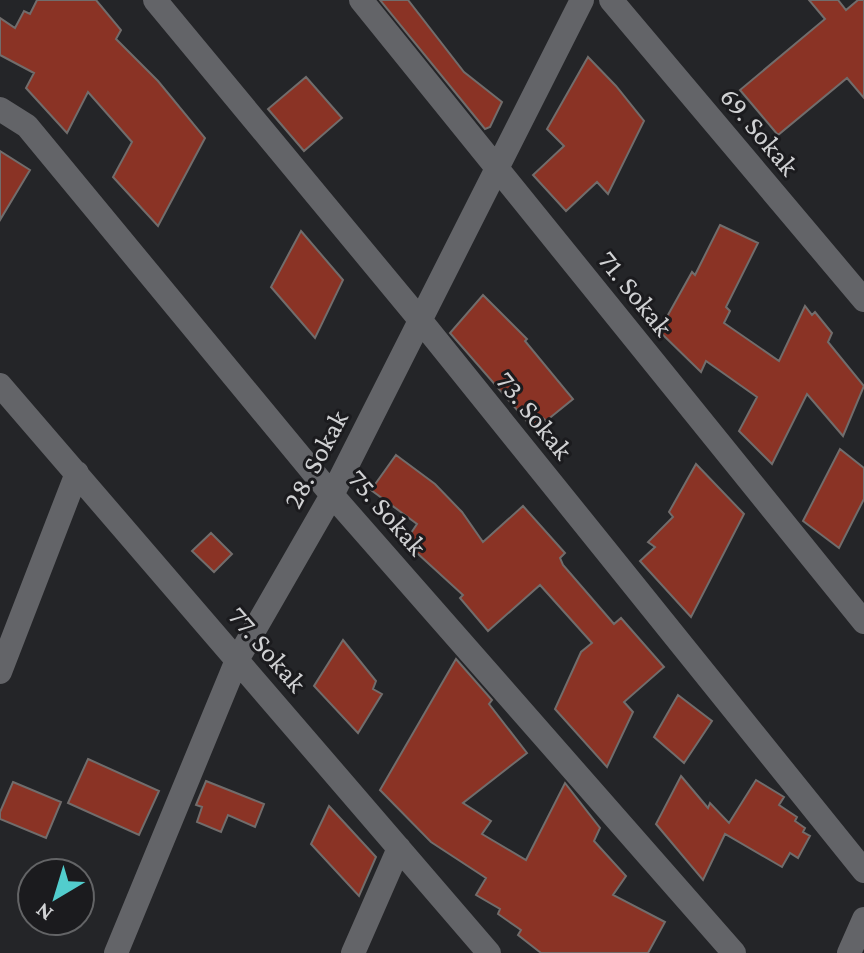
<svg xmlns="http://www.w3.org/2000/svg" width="864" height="953" font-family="'Crimson Pro',serif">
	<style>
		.building { fill: #8a3325; stroke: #716d6c; stroke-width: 2 }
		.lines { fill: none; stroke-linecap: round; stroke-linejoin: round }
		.street { stroke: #636468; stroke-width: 24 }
		.labels { text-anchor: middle; stroke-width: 6; stroke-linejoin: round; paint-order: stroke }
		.street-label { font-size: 28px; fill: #d0d1d3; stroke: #1b1b1e }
	</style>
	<rect width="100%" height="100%" fill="#242528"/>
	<path class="building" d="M 37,0 L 96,0 L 121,30 L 116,39 L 158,81 L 205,138 L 158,226 L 113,177 L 132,142 L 88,92 L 67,133 L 26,88 L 34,73 L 0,55 L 0,18 L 15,28 L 24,11 L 30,14 Z
		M 380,0 L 408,0 L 464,72 L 502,102 L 490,127 L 485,129 Z
		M 809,0 L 838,0 L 846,10 L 858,0 L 864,0 L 864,98 L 847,78 L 778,135 L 740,90 L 825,19 Z
		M 588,57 L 616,86 L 644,121 L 608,194 L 597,182 L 566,211 L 533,175 L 564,146 L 547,129 Z
		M 306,77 L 342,118 L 304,151 L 268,109 Z
		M 0,151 L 30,170 L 0,220 Z
		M 720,225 L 758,243 L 726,307 L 730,311 L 724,323 L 779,361 L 805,306 L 812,315 L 815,312 L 832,333 L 828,342 L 864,386 L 843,436 L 807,394 L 772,464 L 739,431 L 757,397 L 706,361 L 701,372 L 659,331 L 692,272 L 695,275 Z
		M 301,231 L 343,280 L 315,338 L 271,287 Z
		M 483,295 L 527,339 L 525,341 L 573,399 L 546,421 L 543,418 L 532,427 L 450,333 Z
		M 840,449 L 864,468 L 864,499 L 839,548 L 803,521 Z
		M 396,455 L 435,484 L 462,512 L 483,542 L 523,506 L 565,553 L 560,558 L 563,565 L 614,624 L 621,618 L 664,667 L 624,702 L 633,712 L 607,767 L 555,709 L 581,652 L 592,643 L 540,585 L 488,631 L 460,598 L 463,595 L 405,542 L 417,524 L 371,490 Z
		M 696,464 L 744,514 L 691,617 L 640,561 L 655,547 L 648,542 L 673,517 L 669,512 Z
		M 211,533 L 232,554 L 214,572 L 192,551 Z
		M 343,640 L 376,681 L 373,689 L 382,694 L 358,733 L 314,686 Z
		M 456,659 L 492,700 L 489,704 L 527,753 L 463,803 L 491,821 L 482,834 L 526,860 L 565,783 L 600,828 L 594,841 L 626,876 L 613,895 L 665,922 L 648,953 L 541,953 L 518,935 L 521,930 L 498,914 L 500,909 L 476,895 L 486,878 L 431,842 L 380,790 Z
		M 678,695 L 712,721 L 684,763 L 654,737 Z
		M 88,759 L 159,791 L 139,835 L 68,803 Z
		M 681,776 L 708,808 L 710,803 L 729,823 L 756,780 L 784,797 L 779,805 L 797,817 L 795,821 L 805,828 L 803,832 L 810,836 L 798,858 L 790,853 L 782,867 L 725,834 L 703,880 L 656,824 Z
		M 206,781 L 264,804 L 255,827 L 228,815 L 221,832 L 197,822 L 202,807 L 196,805 Z
		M 13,782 L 61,802 L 46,838 L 0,819 L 0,812 Z
		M 329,806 L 376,857 L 359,896 L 311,844 Z"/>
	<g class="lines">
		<path class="street" d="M 155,0 L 421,321 L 864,871
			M 361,0 L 864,622
			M 611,0 L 864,300
			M 0,109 L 27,126 L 332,495 L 734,953
			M 0,385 L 489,953
			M 0,672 L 77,473
			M 116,953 L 237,660 L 332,495 L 582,0
			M 353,953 L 399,848
			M 849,953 L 864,919"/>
	</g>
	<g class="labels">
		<g class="street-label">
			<text transform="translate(760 131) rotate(50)" y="10">69. Sokak</text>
			<text transform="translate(636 293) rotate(51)" y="10">71. Sokak</text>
			<text transform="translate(535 415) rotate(51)" y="10">73. Sokak</text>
			<text transform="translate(315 459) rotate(-62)" y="10">28. Sokak</text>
			<text transform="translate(388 512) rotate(49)" y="10">75. Sokak</text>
			<text transform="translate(268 649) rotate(49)" y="10">77. Sokak</text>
		</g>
	</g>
	<g transform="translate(56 897) rotate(218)"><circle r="38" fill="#1b1b1e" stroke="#636466" stroke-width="2"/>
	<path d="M0-6L14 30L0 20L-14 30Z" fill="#52cdcd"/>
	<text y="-12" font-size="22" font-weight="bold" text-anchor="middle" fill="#d0d1d3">N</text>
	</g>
</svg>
